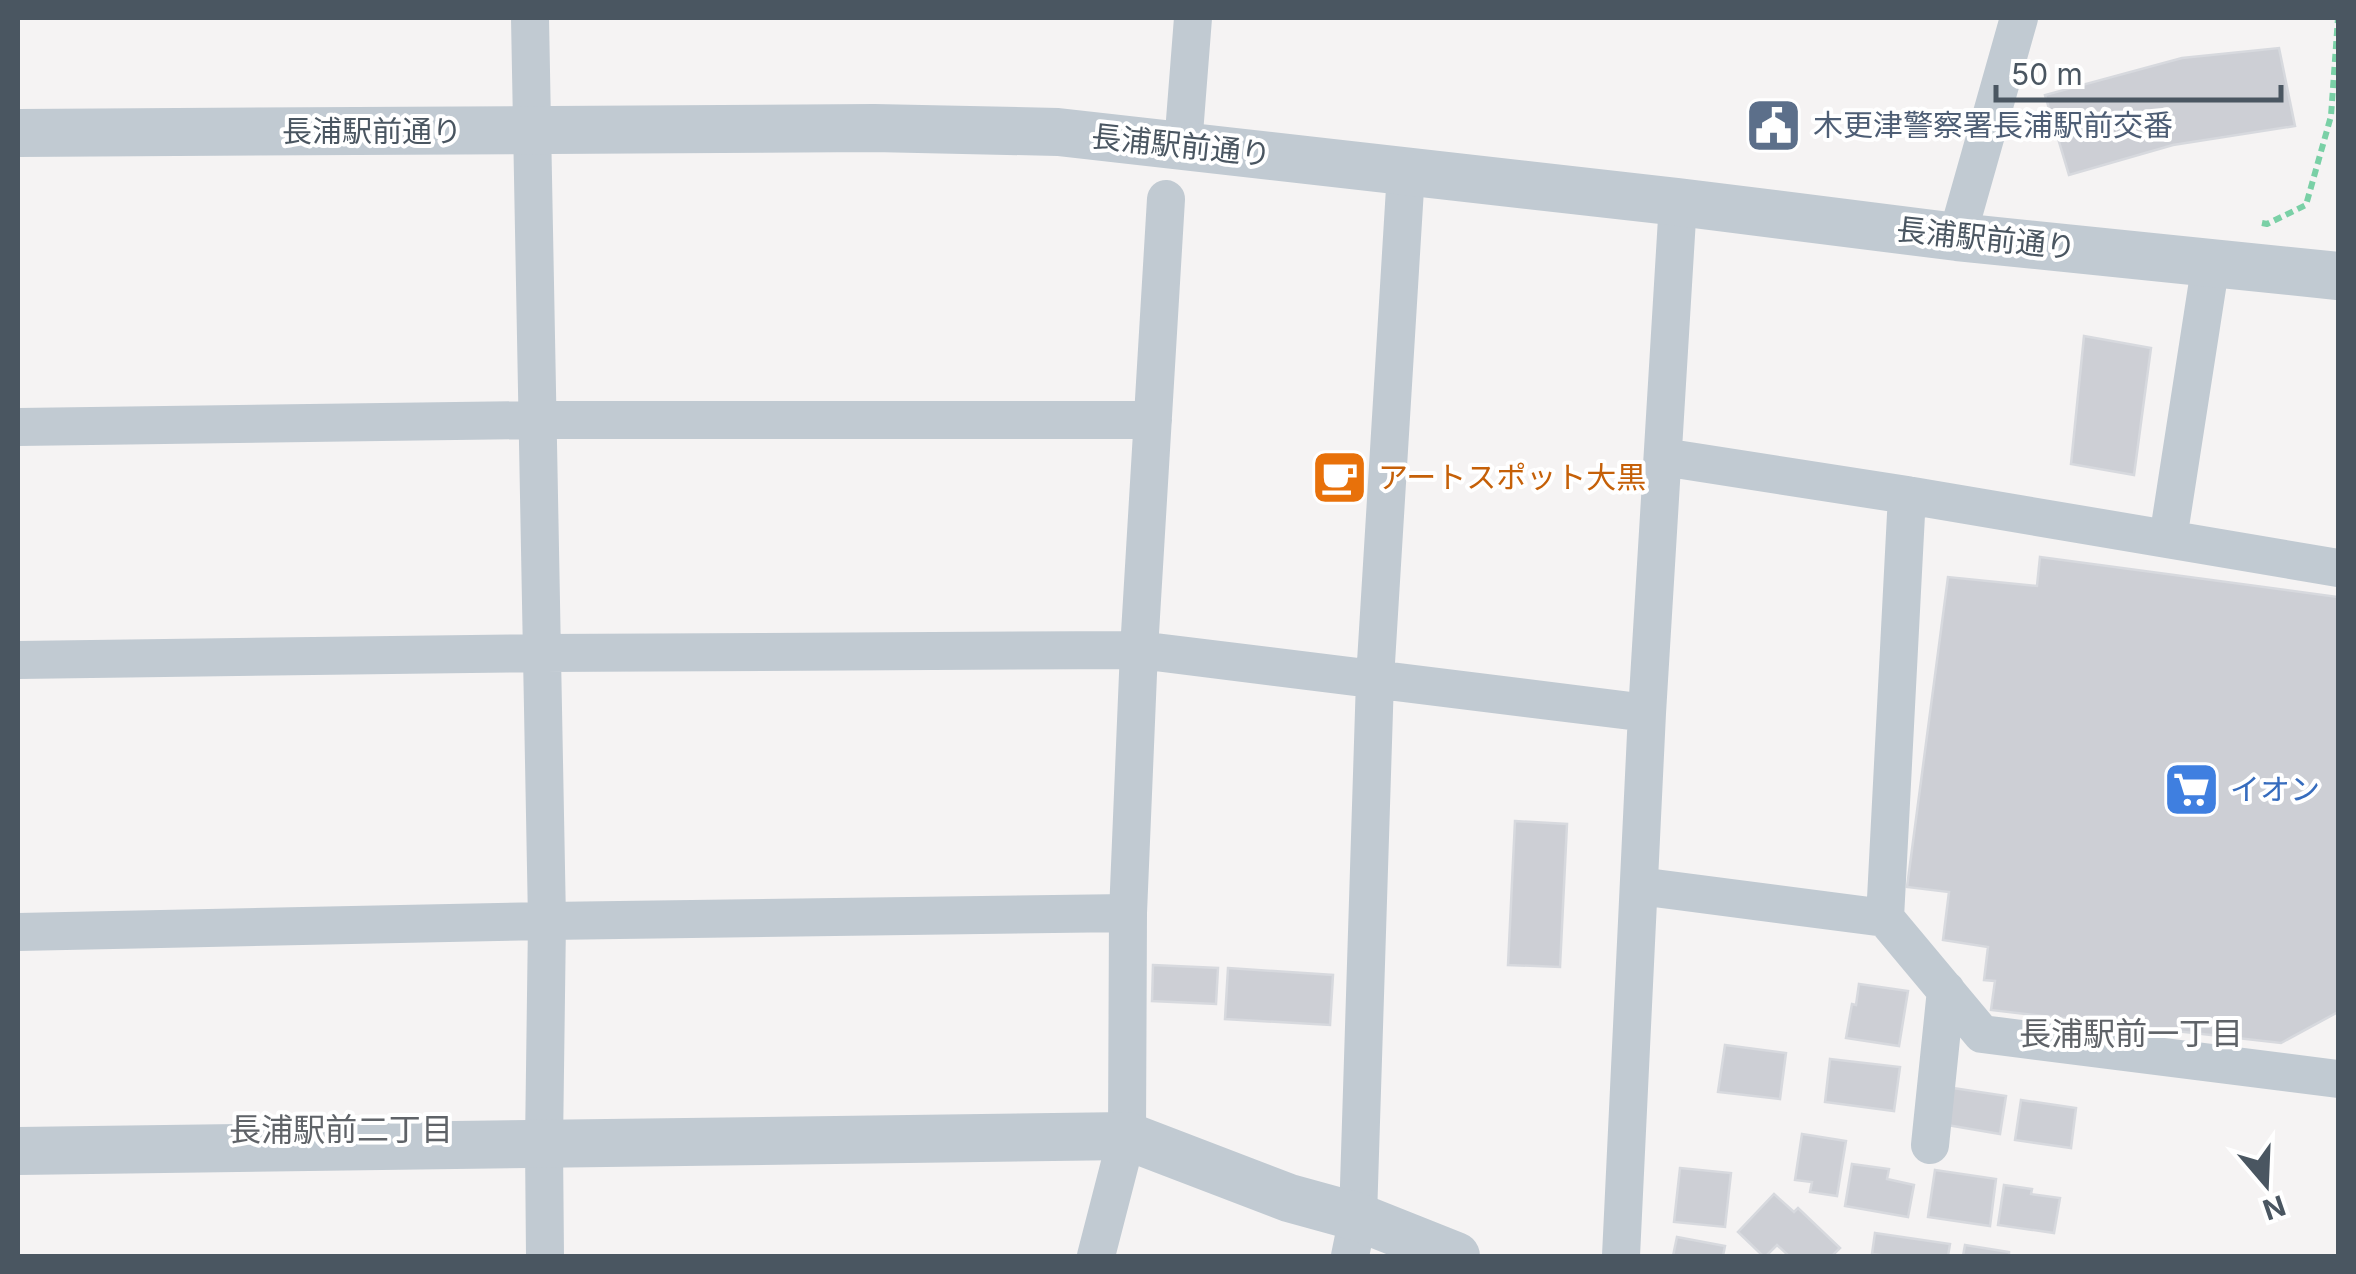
<svg xmlns="http://www.w3.org/2000/svg" width="2356" height="1274" font-family="Inter,'Noto Sans JP',sans-serif">
	<style>
		.building { fill: #cdcfd5; stroke: #d7d9de; stroke-width: 2.5 }
		.lines { fill: none; stroke-linecap: round; stroke-linejoin: round }
		.path { stroke: #7ad0a6; stroke-width: 6; stroke-dasharray: 8 5; stroke-linecap: butt }
		.minor { stroke: #c1cad2; stroke-width: 38 }
		.tertiary { stroke: #c1cad2; stroke-width: 48 }
		.labels { text-anchor: middle; stroke-width: 8; stroke-linejoin: round; paint-order: stroke }
		.service-label { font-size: 30px; fill: #4e5e75; stroke: #fff; text-anchor: start }
		.street-label { font-size: 30px; fill: #4a5661; stroke: #fff }
		.food-label { font-size: 30px; fill: #c56008; stroke: #fff; text-anchor: start }
		.shop-label { font-size: 30px; fill: #366cbe; stroke: #fff; text-anchor: start }
		.neighbourhood-label { font-size: 32px; fill: #5f6368; stroke: #fff }
	</style>
	<rect width="100%" height="100%" fill="#f5f3f3"/>
	<path class="building" d="M 2279,48 L 2295,126 L 2173,145 L 2069,175 L 2045,95 L 2182,58 Z
		M 2084,336 L 2151,348 L 2134,475 L 2071,464 Z
		M 2040,557 L 2338,597 L 2338,1012 L 2281,1043 L 1991,1010 L 1995,981 L 1984,980 L 1988,947 L 1943,940 L 1949,892 L 1907,887 L 1948,577 L 2037,586 Z
		M 1515,821 L 1567,824 L 1560,967 L 1508,965 Z
		M 1153,965 L 1218,968 L 1216,1004 L 1152,1001 Z
		M 1228,968 L 1333,975 L 1330,1025 L 1225,1019 Z
		M 1859,984 L 1908,991 L 1899,1046 L 1846,1038 L 1852,1004 L 1856,1005 Z
		M 1725,1045 L 1786,1053 L 1780,1099 L 1718,1092 Z
		M 1830,1059 L 1900,1067 L 1894,1111 L 1825,1102 Z
		M 1953,1088 L 2006,1096 L 2000,1134 L 1947,1125 Z
		M 2021,1100 L 2076,1108 L 2071,1148 L 2015,1140 Z
		M 1802,1134 L 1846,1141 L 1837,1196 L 1810,1192 L 1812,1182 L 1795,1180 Z
		M 1852,1164 L 1889,1169 L 1887,1179 L 1914,1185 L 1908,1217 L 1845,1206 Z
		M 1680,1168 L 1731,1173 L 1725,1227 L 1674,1222 Z
		M 1935,1170 L 1996,1179 L 1990,1226 L 1928,1217 Z
		M 2004,1185 L 2032,1189 L 2031,1194 L 2060,1198 L 2054,1233 L 1998,1225 Z
		M 1774,1194 L 1794,1212 L 1798,1208 L 1840,1248 L 1832,1256 L 1789,1256 L 1777,1245 L 1766,1256 L 1763,1256 L 1738,1232 Z
		M 1875,1233 L 1950,1244 L 1948,1256 L 1888,1256 L 1872,1254 Z
		M 1677,1237 L 1725,1246 L 1723,1256 L 1673,1256 Z
		M 1965,1245 L 2009,1252 L 2009,1256 L 1963,1256 Z"/>
	<g class="lines">
		<path class="path" d="M 2262,223 L 2267,224 L 2306,205 L 2331,116 L 2338,18"/>
		<path class="minor" d="M 530,18 L 547,921 L 544,1145 L 545,1256
			M 1183,146 L 1193,18
			M 1957,237 L 2019,18
			M 18,427 L 537,420 L 1153,420
			M 1663,457 L 1907,495 L 2338,568
			M 1907,495 L 1885,918 L 1982,1034 L 2338,1079
			M 2168,539 L 2211,262
			M 18,660 L 542,653 L 1139,650 L 1647,713
			M 1639,886 L 1885,918
			M 18,932 L 547,921 L 1128,913
			M 1930,1145 L 1946,990
			M 1096,1256 L 1127,1136 L 1128,913 L 1139,650 L 1166,199
			M 1350,1256 L 1358,1217 L 1375,679 L 1406,172
			M 1621,1256 L 1647,713 L 1678,202"/>
		<path class="tertiary" d="M 18,133 L 874,128 L 1058,132 L 1678,202 L 1957,237 L 2338,276
			M 18,1151 L 1127,1136 L 1289,1198 L 1358,1217 L 1456,1256"/>
	</g>
	<defs>
		<symbol id="civic-square" viewBox="-11 -11 22 22"><rect x="-9" y="-9" width="18" height="18" rx="4" fill="#5c6f8a" stroke="#fff"/><path d="M-.6-6.5H3V-4.5H.6V-3L4-1V1h2V6H-6V1h2V-1L-.6-3ZM-1.2 2.5V6h2.4V2.5Z" fill="#fff"/></symbol>
		<symbol id="cafe-square" viewBox="-11 -11 22 22"><rect x="-9" y="-9" width="18" height="18" rx="4" fill="#e8710a" stroke="#fff"/><path d="M-5.5-4.5H6V0H3Q3 3.5 0 3.5H-2.5Q-5.5 3.5-5.5 0ZM3-3.2v2h1.7v-2ZM-6 4.5H4V6H-6Z" fill="#fff"/></symbol>
		<symbol id="supermarket-square" viewBox="-11 -11 22 22"><rect x="-9" y="-9" width="18" height="18" rx="4" fill="#3f7fe0" stroke="#fff"/><path d="M-6-5.5h2.5l.6 2H6L4.5 2H-2.5L-4.4-4H-6ZM-1.5 3.2a1.3 1.3 0 1 0 .1 0ZM3 3.2a1.3 1.3 0 1 0 .1 0Z" fill="#fff"/></symbol>
	</defs>
	<g fill-rule="evenodd">
		<use href="#civic-square" x="1742" y="94" width="63" height="63"/>
		<use href="#cafe-square" x="1308" y="446" width="63" height="63"/>
		<use href="#supermarket-square" x="2160" y="758" width="63" height="63"/>
	</g>
	<g class="labels">
		<g class="service-label">
			<text x="1813" y="136">木更津警察署長浦駅前交番</text>
		</g>
		<g class="street-label">
			<text x="372" y="142">長浦駅前通り</text>
			<text transform="translate(1181 146) rotate(6)" y="10">長浦駅前通り</text>
			<text transform="translate(1986 239) rotate(6)" y="10">長浦駅前通り</text>
		</g>
		<g class="food-label">
			<text x="1378" y="488">アートスポット大黒</text>
		</g>
		<g class="shop-label">
			<text x="2230" y="800">イオン</text>
		</g>
		<g class="neighbourhood-label">
			<text x="2131" y="1045">長浦駅前一丁目</text>
			<text x="341" y="1141">長浦駅前二丁目</text>
		</g>
	</g>
	<rect width="2356" height="1274" fill="none" stroke="#4a5661" stroke-width="40"/>
	<g transform="translate(2266 1184) rotate(161)" stroke="#ffffff" stroke-width="8" paint-order="stroke">
	<path d="M0-8L18 38L0 25L-18 38Z" fill="#4a5661"/>
	<text y="-15" font-size="28" font-weight="bold" text-anchor="middle" fill="#4a5661">N</text>
	</g>
	<path d="M1996 85v15h285v-15" fill="none" stroke="#4a5661" stroke-width="5"/>
	<text x="2011" y="85" font-size="30" fill="#4a5661" stroke="#ffffff" stroke-width="8" paint-order="stroke">50 m</text>
</svg>
